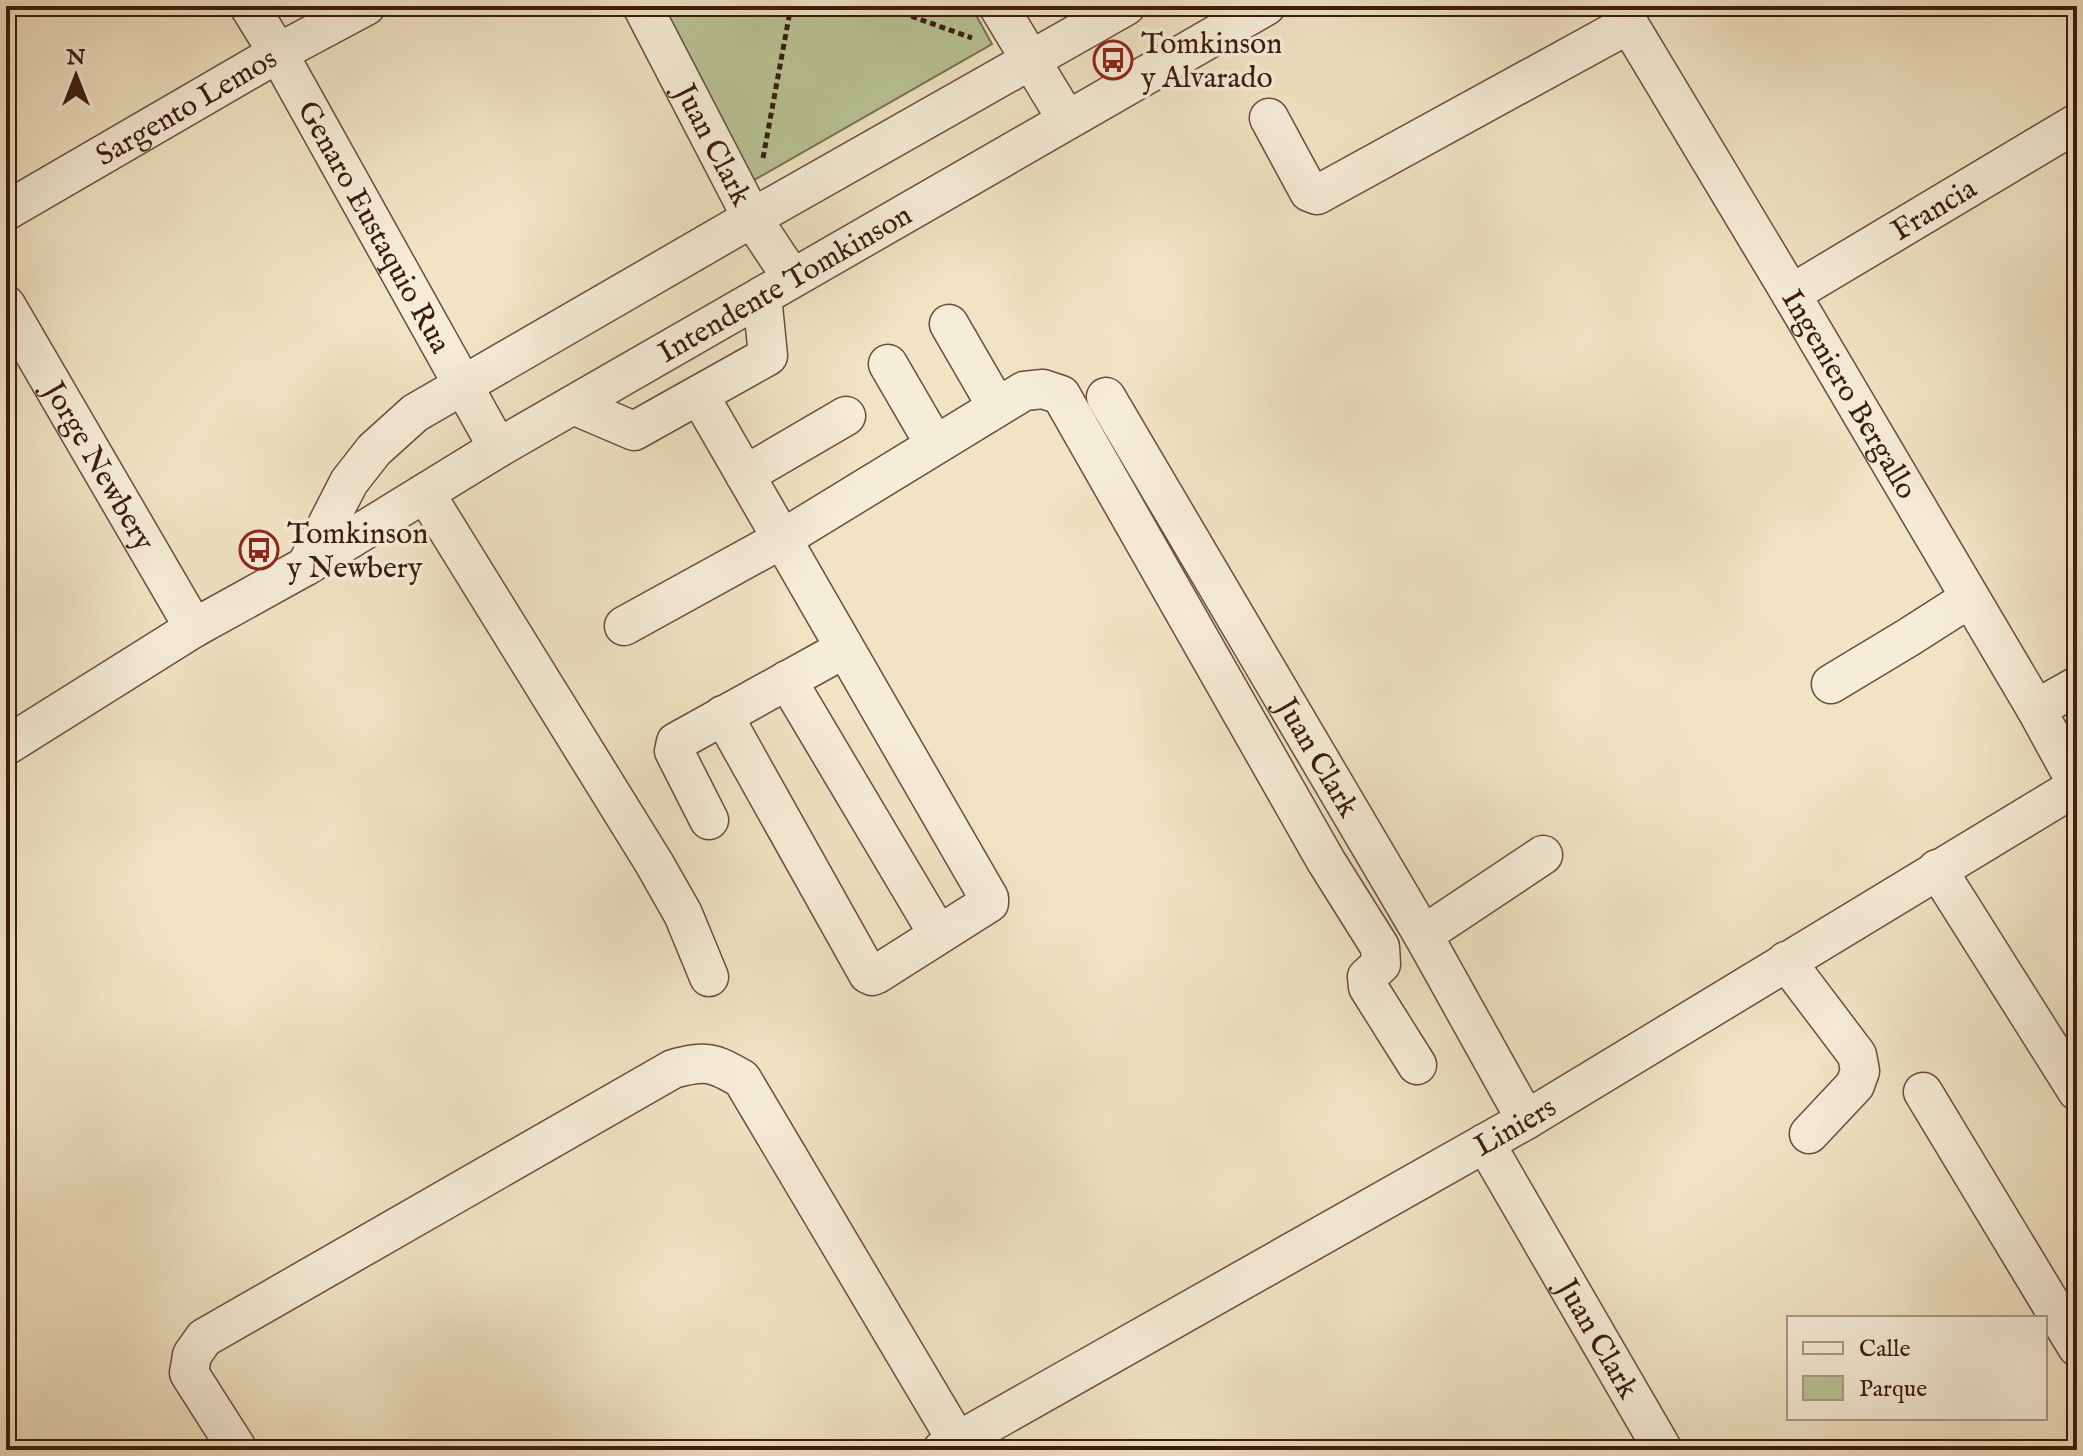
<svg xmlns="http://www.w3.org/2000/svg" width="2083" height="1456" font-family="'IM FELL English',serif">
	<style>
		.green { fill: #b8c495; stroke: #7a7052; stroke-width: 2 }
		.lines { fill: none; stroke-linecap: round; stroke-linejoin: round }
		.minor-casing { stroke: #694d3c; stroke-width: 41 }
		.path { stroke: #3c1b0e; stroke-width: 5; stroke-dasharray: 6 4; stroke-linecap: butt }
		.minor { stroke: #f6edd9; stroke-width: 38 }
		.labels { text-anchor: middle; stroke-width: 7; stroke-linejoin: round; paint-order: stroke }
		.poi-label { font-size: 30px; fill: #3c1b0e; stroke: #f6edd9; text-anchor: start }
		.street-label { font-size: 30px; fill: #3c1b0e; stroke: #f6edd9 }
	</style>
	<rect width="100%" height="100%" fill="#f1e4c4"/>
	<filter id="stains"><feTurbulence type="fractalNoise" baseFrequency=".0025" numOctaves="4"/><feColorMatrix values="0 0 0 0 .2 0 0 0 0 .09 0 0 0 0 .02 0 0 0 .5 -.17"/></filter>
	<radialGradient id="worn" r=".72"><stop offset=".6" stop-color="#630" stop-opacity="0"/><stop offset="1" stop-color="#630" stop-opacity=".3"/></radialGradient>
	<path class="green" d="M 647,6 L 971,6 L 992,44 L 749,183 Z"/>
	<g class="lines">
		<defs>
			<g id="minor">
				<path id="s1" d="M 249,6 L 278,53 L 498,448"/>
				<path id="s2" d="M 642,6 L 752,218 L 792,278"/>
				<path d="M 998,6 L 1067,120"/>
				<path id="s3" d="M 1618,6 L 1791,294 L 2036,709 L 2077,784"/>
				<path d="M 1269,118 L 1309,192 L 1317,195 L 1629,24"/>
				<path id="s4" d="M 6,211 L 278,53 L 366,6"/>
				<path id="s5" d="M 1791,294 L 2077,123"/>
				<path id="s6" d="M 6,305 L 194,628"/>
				<path d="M 949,324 L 997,407"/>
				<path d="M 888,364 L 935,445"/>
				<path d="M 699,395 L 989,898 L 989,903 L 877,974 L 872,976 L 868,974 L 723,715"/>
				<path id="s7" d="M 1106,397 L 1423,935 L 1526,1120"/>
				<path d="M 573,405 L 634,431 L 768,356 L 762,296"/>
				<path d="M 745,475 L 846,416"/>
				<path d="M 425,493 L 654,863 L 683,914 L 709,977"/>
				<path d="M 306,566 L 349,482 L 374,450 L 415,413 L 752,218 L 1126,6"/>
				<path d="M 624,626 L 782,539 L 1024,391 L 1043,389 L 1061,395 L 1326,861 L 1380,947 L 1381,964 L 1367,977 L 1368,987 L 1417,1065"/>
				<path d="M 787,680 L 938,934"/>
				<path d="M 1831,684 L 1909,637 L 1970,598"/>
				<path d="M 2036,709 L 2077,686"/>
				<path id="s8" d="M 6,746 L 194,628 L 306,566 L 498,448 L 1266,6"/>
				<path d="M 709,820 L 674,751 L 676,742 L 844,649"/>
				<path d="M 1937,869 L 2077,1091"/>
				<path d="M 1423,935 L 1543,855"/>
				<path d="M 1786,961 L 1857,1055 L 1860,1071 L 1855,1085 L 1809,1134"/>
				<path d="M 1923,1092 L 2077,1347"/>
				<path id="s9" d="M 1485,1143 L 1663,1450"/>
				<path d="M 238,1450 L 189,1373 L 192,1355 L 204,1338 L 673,1069 C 706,1060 713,1062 742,1079 L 957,1441"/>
				<path id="s10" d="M 942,1450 L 1526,1120 L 2077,786"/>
			</g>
		</defs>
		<use href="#minor" class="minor-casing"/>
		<path class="path" d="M 883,6 L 972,38
			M 763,158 L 791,6"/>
		<use href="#minor" class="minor"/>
	</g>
	<defs>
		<symbol id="bus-ring" viewBox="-11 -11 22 22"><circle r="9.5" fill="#f6edd9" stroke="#8f2418" stroke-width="1.5"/><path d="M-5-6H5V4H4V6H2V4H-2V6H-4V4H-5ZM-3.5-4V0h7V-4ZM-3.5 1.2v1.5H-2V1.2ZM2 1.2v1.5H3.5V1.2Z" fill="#8f2418"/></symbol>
	</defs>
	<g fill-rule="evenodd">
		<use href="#bus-ring" x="1091" y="38" width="44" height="44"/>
		<use href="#bus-ring" x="237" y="528" width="44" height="44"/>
	</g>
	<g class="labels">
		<g class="poi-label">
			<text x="1141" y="53">Tomkinson<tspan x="1141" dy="34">y Alvarado</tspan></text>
			<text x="287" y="543">Tomkinson<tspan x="287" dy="34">y Newbery</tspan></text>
		</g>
		<g class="street-label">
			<text dy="10" stroke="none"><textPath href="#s4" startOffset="208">Sargento Lemos</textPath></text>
			<text dy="10" stroke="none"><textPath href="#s2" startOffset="156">Juan Clark</textPath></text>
			<text dy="10" stroke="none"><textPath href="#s5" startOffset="166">Francia</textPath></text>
			<text dy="10" stroke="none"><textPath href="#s1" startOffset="254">Genaro Eustaquio Rua</textPath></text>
			<text dy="10" stroke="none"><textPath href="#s8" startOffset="906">Intendente Tomkinson</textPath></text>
			<text dy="10" stroke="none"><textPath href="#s3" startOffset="452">Ingeniero Bergallo</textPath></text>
			<text dy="10" stroke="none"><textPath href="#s6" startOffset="186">Jorge Newbery</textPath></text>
			<text dy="10" stroke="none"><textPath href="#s7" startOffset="418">Juan Clark</textPath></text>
			<text dy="10" stroke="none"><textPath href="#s10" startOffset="658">Liniers</textPath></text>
			<text dy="10" stroke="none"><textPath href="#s9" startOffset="226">Juan Clark</textPath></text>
		</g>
	</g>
	<rect width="2083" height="1456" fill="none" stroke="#f1e4c4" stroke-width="32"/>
	<rect x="8" y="8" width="2067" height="1440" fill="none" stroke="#3c1b0e" stroke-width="4"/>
	<rect x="16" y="16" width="2051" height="1424" fill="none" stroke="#3c1b0e" stroke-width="2"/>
	<rect x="1787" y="1316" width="260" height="104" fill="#f6edd9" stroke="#ac9988" stroke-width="2"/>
	<rect x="1803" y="1342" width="40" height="12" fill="#f6edd9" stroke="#ac9988" stroke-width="2"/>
	<text x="1859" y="1356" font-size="24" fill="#3c1b0e">Calle</text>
	<rect x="1803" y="1376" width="40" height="24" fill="#b8c495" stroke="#ac9988" stroke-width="2"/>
	<text x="1859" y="1396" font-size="24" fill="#3c1b0e">Parque</text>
	<g transform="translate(76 76)" stroke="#f6edd9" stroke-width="6" paint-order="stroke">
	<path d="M0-6L14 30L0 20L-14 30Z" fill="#3c1b0e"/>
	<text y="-12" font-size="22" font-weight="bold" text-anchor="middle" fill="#3c1b0e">N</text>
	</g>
	<rect width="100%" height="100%" filter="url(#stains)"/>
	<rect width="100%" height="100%" fill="url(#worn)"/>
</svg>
